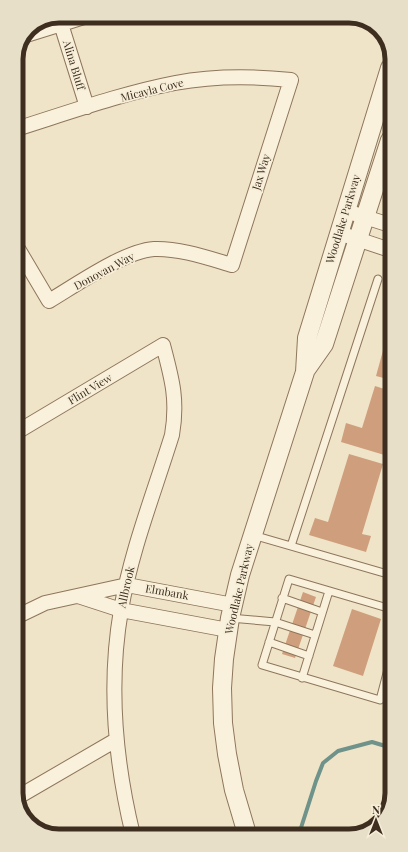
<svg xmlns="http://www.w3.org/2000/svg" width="408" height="852" font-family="'Playfair Display',serif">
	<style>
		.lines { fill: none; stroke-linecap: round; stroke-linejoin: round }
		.stream { stroke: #6f938a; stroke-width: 4 }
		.building { fill: #cf9f7d }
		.service-casing { stroke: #8d765c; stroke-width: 9 }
		.minor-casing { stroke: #8d765c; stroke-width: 16 }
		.tertiary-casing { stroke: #8d765c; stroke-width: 20 }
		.service { stroke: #faf1dc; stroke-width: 7 }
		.minor { stroke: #faf1dc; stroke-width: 14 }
		.tertiary { stroke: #faf1dc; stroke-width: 18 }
		.labels { text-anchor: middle; stroke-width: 3.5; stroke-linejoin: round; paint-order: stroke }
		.street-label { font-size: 11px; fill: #3d2e20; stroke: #f7eed8 }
		.rim { fill: none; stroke: #3d2e20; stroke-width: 5 }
	</style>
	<rect width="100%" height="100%" fill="#f0e4c8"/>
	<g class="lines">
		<path class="stream" d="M 299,834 L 316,781 L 323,763 L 338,751 L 372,742 L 392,748"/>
	</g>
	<path class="building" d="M 390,325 L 391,380 L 376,376 Z
		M 375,386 L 391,391 L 391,457 L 341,442 L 346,423 L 362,428 Z
		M 349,454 L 383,464 L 362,534 L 371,536 L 366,552 L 309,535 L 315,518 L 328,522 Z
		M 391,521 L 391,543 L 385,542 Z
		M 303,592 L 316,597 L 295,658 L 282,654 Z
		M 352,609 L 381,619 L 363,676 L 333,666 Z"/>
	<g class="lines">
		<defs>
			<path id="service" d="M 253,535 L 391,575
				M 291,546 L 378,279
				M 282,598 L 322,612
				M 391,609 L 289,579 L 262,665 L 380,700 L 391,658
				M 230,618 L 275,622 L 315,635
				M 269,642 L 309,656
				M 302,678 L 329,591"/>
			<path id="minor" d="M 61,24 L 87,107
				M 26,35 L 87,16
				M 16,129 C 67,113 123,93 175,83 C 212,76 253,76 291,80 L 232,265 C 208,258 179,248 154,249 C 124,251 76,285 49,301 L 17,247
				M 346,211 L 390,225
				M 339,233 L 390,250
				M 17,432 L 163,345 C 172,379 178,400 172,435 C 154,493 131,551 121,610 C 108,685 115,761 133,835
				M 78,596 L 121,610 L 228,630
				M 18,616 L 45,603 L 127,585 L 233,605
				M 18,797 L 116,740"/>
			<path id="tertiary" d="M 305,371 L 324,344 L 390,140
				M 247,834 L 234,790 L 227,754 L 223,723 L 222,688 L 224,659 L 230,618 L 240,575 L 305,372 L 307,338 L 390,68"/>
		</defs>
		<use href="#service" class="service-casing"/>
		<use href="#minor" class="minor-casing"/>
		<use href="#tertiary" class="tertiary-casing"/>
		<use href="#service" class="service"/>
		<use href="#minor" class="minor"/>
		<use href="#tertiary" class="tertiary"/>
	</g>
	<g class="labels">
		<g class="street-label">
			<text transform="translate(74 65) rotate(73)" y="4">Alina Bluff</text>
			<text transform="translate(152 90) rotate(-14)" y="4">Micayla Cove</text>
			<text transform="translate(261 172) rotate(-73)" y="4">Jax Way</text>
			<text transform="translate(343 219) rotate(-73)" y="4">Woodlake Parkway</text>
			<text transform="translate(104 271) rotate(-28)" y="4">Donovan Way</text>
			<text transform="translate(90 389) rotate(-31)" y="4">Flint View</text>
			<text transform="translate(126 587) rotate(-77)" y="4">Allbrook</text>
			<text transform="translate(239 589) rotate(-77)" y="4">Woodlake Parkway</text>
			<text transform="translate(167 592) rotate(10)" y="4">Elmbank</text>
		</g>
	</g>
	<path d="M0 0H408V852H0ZM59 23H349A36 36 0 0 1 385 59V793A36 36 0 0 1 349 829H59A36 36 0 0 1 23 793V59A36 36 0 0 1 59 23Z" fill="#e8dfc9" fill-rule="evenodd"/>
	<path class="rim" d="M59 23H349A36 36 0 0 1 385 59V793A36 36 0 0 1 349 829H59A36 36 0 0 1 23 793V59A36 36 0 0 1 59 23Z"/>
	<g transform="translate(376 820)" stroke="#f7eed8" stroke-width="3" paint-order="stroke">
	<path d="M0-3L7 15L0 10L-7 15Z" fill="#3d2e20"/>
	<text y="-6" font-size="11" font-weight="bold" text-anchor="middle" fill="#3d2e20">N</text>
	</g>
</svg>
